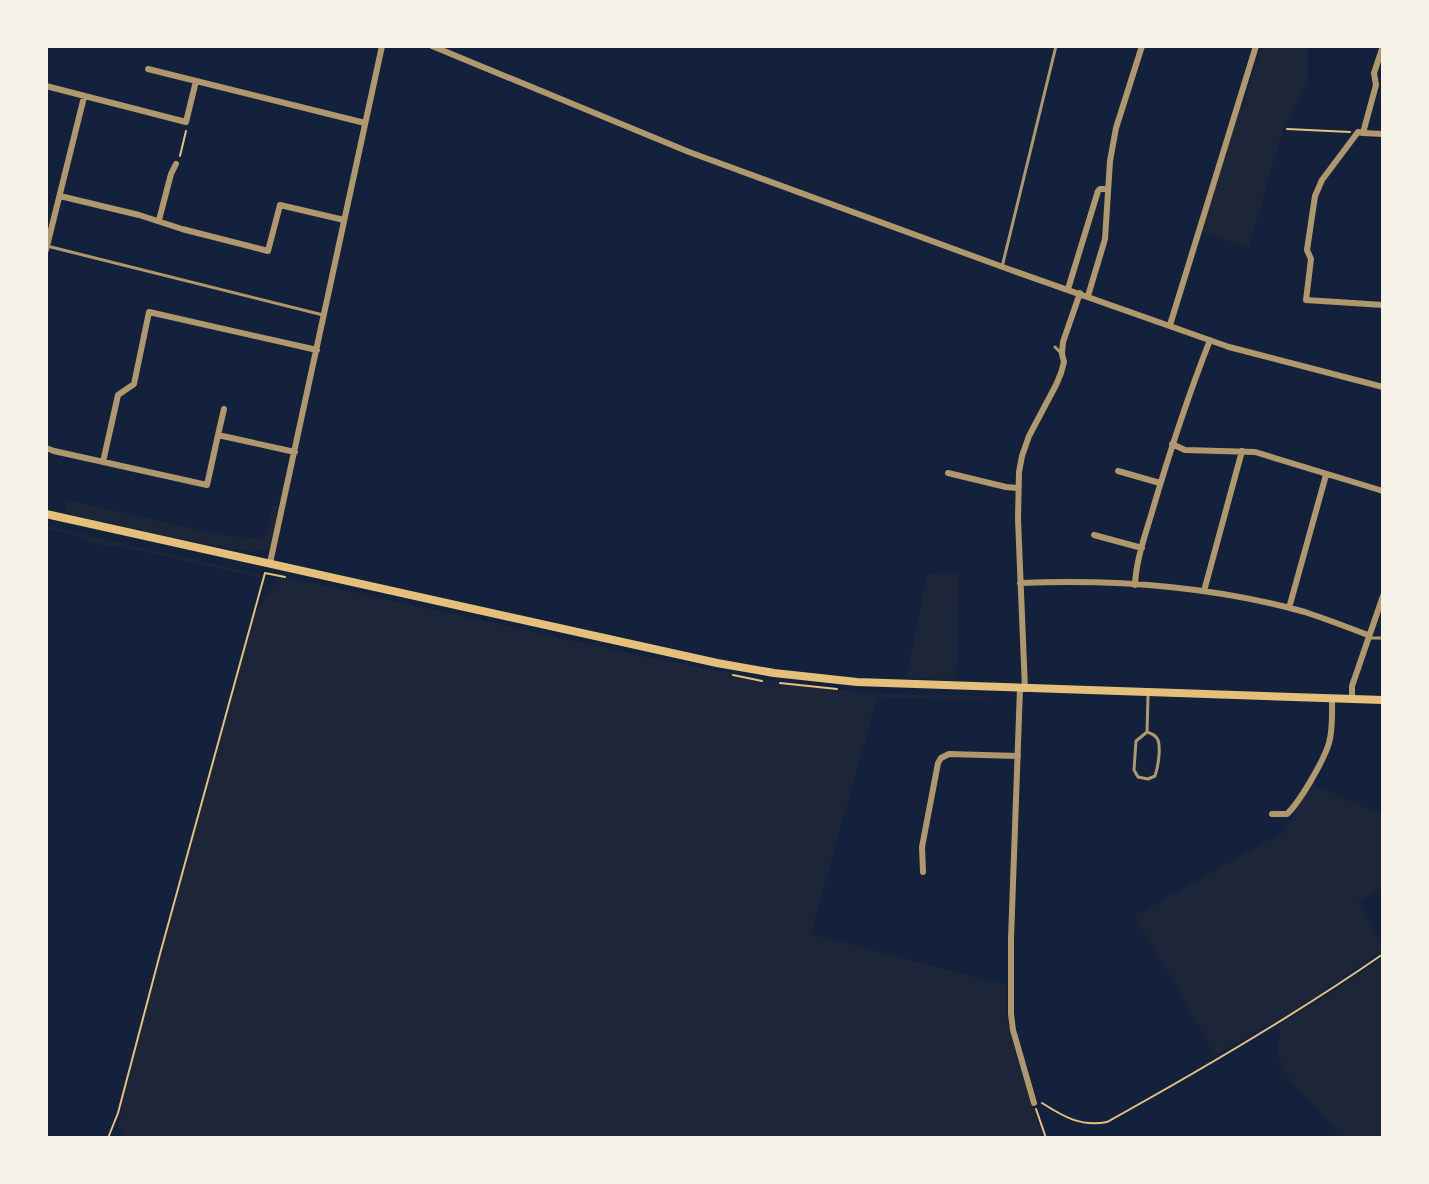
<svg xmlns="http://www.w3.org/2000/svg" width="1429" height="1184" font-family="'Golos Text',sans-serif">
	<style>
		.green { fill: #1d2539 }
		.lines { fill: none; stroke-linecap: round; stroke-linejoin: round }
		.path { stroke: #e5c07b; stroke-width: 2 }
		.service { stroke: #b1986c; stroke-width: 3 }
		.minor { stroke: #b1986c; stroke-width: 6 }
		.secondary { stroke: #e5c07b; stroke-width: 8 }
	</style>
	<rect width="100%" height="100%" fill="#14213d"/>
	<path class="green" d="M 1262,46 L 1308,46 L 1308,83 L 1283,129 L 1249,248 L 1202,232 L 1240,107 L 1243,108 L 1253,71 Z
		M 67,500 L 226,536 L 261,538 L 268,528 L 272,506 L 279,506 L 271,545 L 267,549 L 254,552 L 184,540 L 64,513 Z
		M 46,526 L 263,575 L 262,578 L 117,546 L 111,547 L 89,542 L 86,538 L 46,529 Z
		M 959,572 L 956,680 L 906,678 L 927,574 Z
		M 280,576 L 662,660 L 802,686 L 879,694 L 989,696 L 984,700 L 885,698 L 878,695 L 811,934 L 1006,985 L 1007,1017 L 1019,1063 L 1043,1138 L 125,1138 L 118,1127 L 128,1075 L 254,614 Z
		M 1312,784 L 1383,815 L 1383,887 L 1358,902 L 1383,949 L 1312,1000 L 1214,1056 L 1202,1031 L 1134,916 L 1285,831 Z
		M 1383,957 L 1383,1138 L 1340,1138 C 1335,1132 1331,1124 1325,1118 C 1304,1094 1269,1070 1280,1034 L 1276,1026 L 1334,991 Z"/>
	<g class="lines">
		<path class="path" d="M 1287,129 L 1350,132
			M 180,156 L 186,131
			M 733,675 L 762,681
			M 780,683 L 837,689
			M 1042,1103 C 1064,1117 1081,1127 1107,1122 C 1201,1070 1295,1015 1383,954
			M 1036,1109 L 1046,1138
			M 108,1138 L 118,1113 L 160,954 L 265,573 L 285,577"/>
		<path class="service" d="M 47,246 L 323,315
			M 1002,267 L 1056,46
			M 1055,347 L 1062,354
			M 1371,638 L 1383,638
			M 1147,732 C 1152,734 1156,735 1158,740 C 1161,749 1158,767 1155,776 L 1148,779 L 1138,777 L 1134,770 L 1136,741 L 1147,732 L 1148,696"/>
		<path class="minor" d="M 432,46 L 689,152 L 1011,270 L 1229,347 L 1383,387
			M 1383,46 L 1374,73 L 1376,85 L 1363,133 L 1358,132 L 1322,180 L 1315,196 L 1307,250 L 1311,259 L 1306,300 L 1383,305
			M 148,69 L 365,123
			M 46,86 L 186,122 L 196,81
			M 1363,133 L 1383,134
			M 60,196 L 139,215 L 182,229 L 268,251 L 280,205 L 344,220
			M 159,220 L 171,174 L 176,164
			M 46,250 L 84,97
			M 1068,289 L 1098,191 L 1100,189 L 1108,189
			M 1088,296 L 1105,239 L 1110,161 L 1116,128 L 1142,46
			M 1170,325 L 1256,46
			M 218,435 L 224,409
			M 1172,444 L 1185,450 L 1255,452 L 1383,491
			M 46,448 L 54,451 L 207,485 L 218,435 L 295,452
			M 103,462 L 118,395 L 134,384 L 149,312 L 317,350
			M 1118,471 L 1160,483
			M 948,473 L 1006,487 L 1017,488
			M 1094,535 L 1142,548
			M 270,563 L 382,46
			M 1020,583 C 1116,579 1212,586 1305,612 C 1326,619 1347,627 1368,635
			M 1135,585 C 1136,560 1145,536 1152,512 C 1169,454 1188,396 1210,340
			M 1204,591 L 1242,451
			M 1289,608 L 1326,475
			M 1020,688 L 1011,939 L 1011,1014 L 1013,1030 L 1034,1103
			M 1025,689 L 1018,519 L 1019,472 L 1022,456 L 1029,436 L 1056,385 L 1061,373 L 1064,362 L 1062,354 L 1063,342 L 1080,293
			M 1352,699 L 1352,686 L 1383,596
			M 1272,814 L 1287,814 C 1300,802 1324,760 1329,743 C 1333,729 1332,712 1332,698
			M 923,872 L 922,847 L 938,763 L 941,758 L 949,754 L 1018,756"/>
		<path class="secondary" d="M 46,514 L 717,663 L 774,673 L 857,682 L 1383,700"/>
	</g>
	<rect width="1429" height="1184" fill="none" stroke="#f6f1e7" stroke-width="96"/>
</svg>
